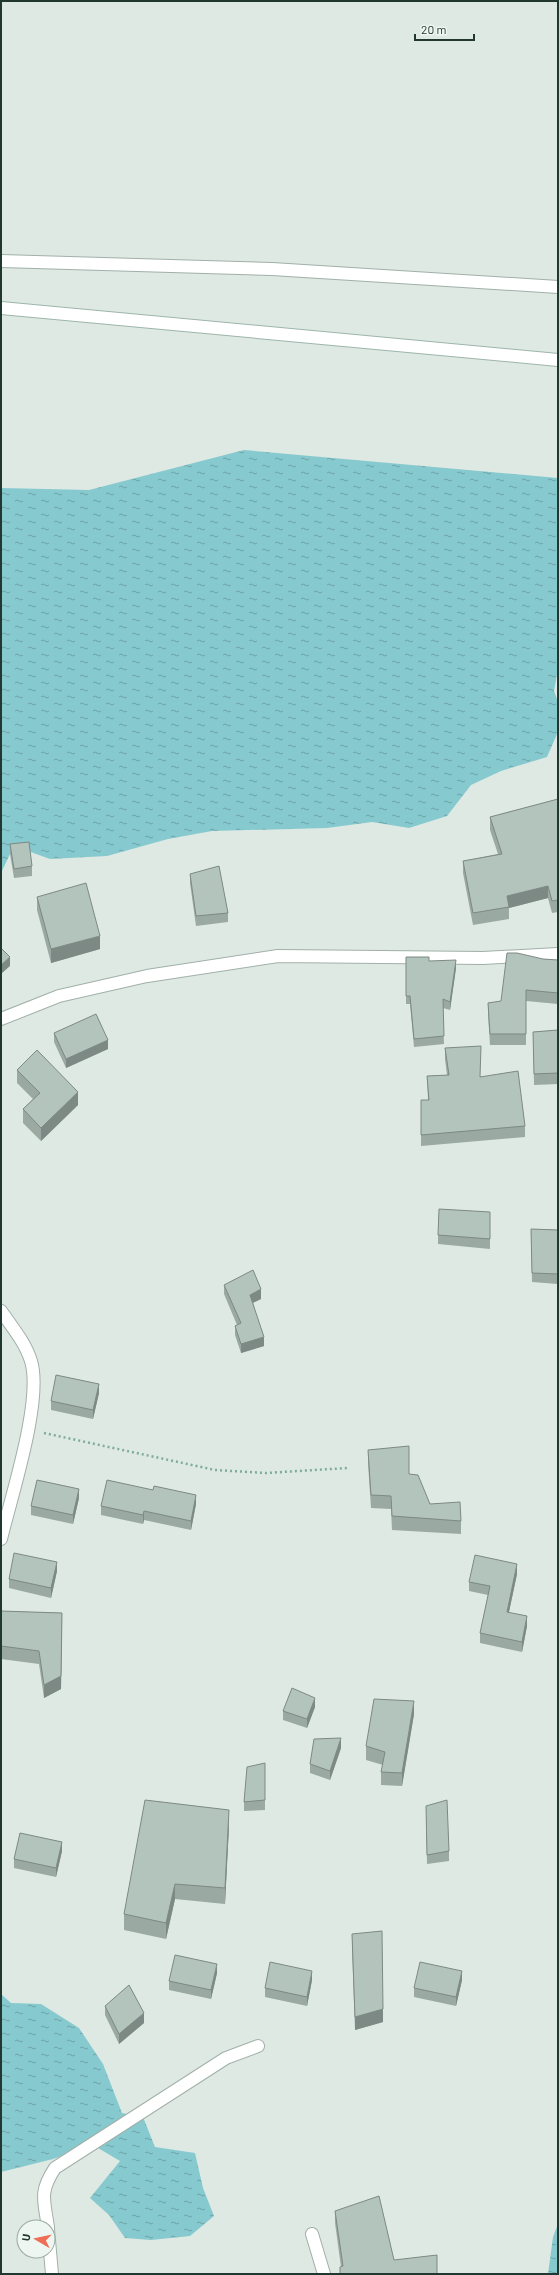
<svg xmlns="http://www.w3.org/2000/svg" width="559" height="2275" font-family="Barlow,sans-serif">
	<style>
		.water { fill: url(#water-ripples) }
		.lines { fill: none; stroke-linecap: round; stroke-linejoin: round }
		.street-casing { stroke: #a1b0a9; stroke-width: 14 }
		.secondary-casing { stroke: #9db5aa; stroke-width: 14 }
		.path { stroke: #7fac9a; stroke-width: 2.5; stroke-dasharray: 2 3; stroke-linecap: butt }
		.street { stroke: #fff; stroke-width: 12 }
		.secondary { stroke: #fff; stroke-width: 12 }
		.wall { fill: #9aa9a2 }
		.shaded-wall { fill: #7d8984 }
		.building { fill: #b3c4bc; stroke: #7d8984 }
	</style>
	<defs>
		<pattern id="water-ripples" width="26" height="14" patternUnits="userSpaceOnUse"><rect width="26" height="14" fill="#86c9ce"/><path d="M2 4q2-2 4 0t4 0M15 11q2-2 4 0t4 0" fill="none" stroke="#6da4a8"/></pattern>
	</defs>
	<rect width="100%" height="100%" fill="#dee9e3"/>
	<path class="water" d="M 244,450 L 558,478 L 558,669 L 554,691 L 558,702 L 557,734 L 547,757 L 501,771 L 471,785 L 447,816 L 409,828 L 372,822 L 327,828 L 212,831 L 168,839 L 107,856 L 50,859 L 28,851 L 10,854 L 1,873 L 1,488 L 89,490 Z
		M 1,1994 L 11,2003 L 41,2004 L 79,2028 L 103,2064 L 122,2113 L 143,2117 L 155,2147 L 195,2153 L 203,2188 L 214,2216 L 190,2236 L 151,2240 L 125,2238 L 109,2215 L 90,2198 L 120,2161 L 93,2145 L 53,2159 L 1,2172 Z
		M 558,2224 L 558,2274 L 548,2274 L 553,2237 Z"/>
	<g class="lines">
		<defs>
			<path id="street" d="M 1,261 L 272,269 L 558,287
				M 1,1019 L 59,996 L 147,976 L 278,956 L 483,958 L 558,954
				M 1,1311 C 12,1327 25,1342 31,1361 C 43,1400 11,1497 1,1539
				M 48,2227 C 44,2200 39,2192 55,2168 L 226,2058 L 258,2046
				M 48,2229 L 52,2274
				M 312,2234 L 324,2274"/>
			<path id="secondary" d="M 1,308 L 558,360"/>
		</defs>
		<use href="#street" class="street-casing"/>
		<use href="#secondary" class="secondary-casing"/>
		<path class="path" d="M 44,1433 L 215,1470 L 266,1473 L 347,1468"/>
		<use href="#street" class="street"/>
		<use href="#secondary" class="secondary"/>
	</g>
	<path class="wall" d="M 558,799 L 558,912 L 552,913 L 548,898 L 509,908 L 509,919 L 473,925 L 463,873 L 463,861 L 498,854 L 490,830 L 490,817 Z
		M 10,844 L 32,866 L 32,876 L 14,878 L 10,854 Z
		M 190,874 L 228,913 L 228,922 L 196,926 L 190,883 Z
		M 37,897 L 100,949 L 51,963 L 37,910 Z
		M 406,957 L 429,961 L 456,968 L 450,1010 L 443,1008 L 444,1044 L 414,1047 L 410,1004 L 406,1004 Z
		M 543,959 L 558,960 L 558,1004 L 526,1001 L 526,1045 L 490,1045 L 488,1014 L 488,1003 L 501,1001 Z
		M 558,1030 L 558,1084 L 534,1085 L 533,1032 Z
		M 54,1033 L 108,1049 L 66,1068 L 54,1042 Z
		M 445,1048 L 480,1077 L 525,1126 L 525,1137 L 421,1146 L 421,1100 L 428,1100 L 427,1076 L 447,1075 L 445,1059 Z
		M 17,1070 L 78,1105 L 41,1141 L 23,1123 L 23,1109 L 33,1099 L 17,1083 Z
		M 490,1212 L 490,1249 L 438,1244 L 438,1235 Z
		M 531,1229 L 558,1230 L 558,1284 L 532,1282 Z
		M 224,1285 L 261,1299 L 253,1303 L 264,1346 L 241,1353 L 235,1335 L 235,1326 L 237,1325 L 224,1294 Z
		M 99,1393 L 93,1419 L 51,1410 L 51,1401 Z
		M 368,1450 L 409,1474 L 430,1504 L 461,1521 L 461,1534 L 392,1530 L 391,1509 L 371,1508 L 368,1463 Z
		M 153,1490 L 196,1504 L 191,1530 L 144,1520 L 143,1524 L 101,1515 L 101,1506 Z
		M 79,1498 L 73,1524 L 31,1515 L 31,1506 Z
		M 57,1571 L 51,1598 L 9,1588 L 9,1579 Z
		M 517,1574 L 509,1612 L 527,1626 L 522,1652 L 480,1643 L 480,1633 L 488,1595 L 469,1591 L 469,1582 Z
		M 1,1611 L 62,1613 L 61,1689 L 44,1698 L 39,1664 L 1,1659 Z
		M 315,1707 L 307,1728 L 283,1720 L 283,1711 Z
		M 414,1714 L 402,1786 L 381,1785 L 381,1772 L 383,1765 L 366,1760 L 366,1746 Z
		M 341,1748 L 330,1780 L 310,1773 L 310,1764 Z
		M 265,1763 L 265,1810 L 244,1811 L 244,1802 Z
		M 426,1816 L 449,1851 L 449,1861 L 427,1864 Z
		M 229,1826 L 225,1904 L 175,1899 L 166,1939 L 124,1930 L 124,1914 Z
		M 62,1851 L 56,1877 L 14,1868 L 14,1859 Z
		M 352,1934 L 383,2022 L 355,2030 L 352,1948 Z
		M 217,1973 L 211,1999 L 169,1990 L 169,1981 Z
		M 312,1980 L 307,2006 L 265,1997 L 265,1988 Z
		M 462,1980 L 456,2006 L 414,1997 L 414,1988 Z
		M 105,2006 L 144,2023 L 119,2044 L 105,2015 Z
		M 335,2211 L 394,2260 L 437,2274 L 340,2274 L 340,2267 L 341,2267 L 335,2223 Z"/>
	<path class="shaded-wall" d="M 548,886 L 548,898 L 509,908 L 507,896 Z
		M 100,936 L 100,949 L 51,963 L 51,949 Z
		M 10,957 L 10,966 L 1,974 L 1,965 Z
		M 456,960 L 456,968 L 450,1010 L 450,1002 Z
		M 108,1040 L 108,1049 L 66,1068 L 66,1059 Z
		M 78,1092 L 78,1105 L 41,1141 L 41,1128 Z
		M 261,1289 L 261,1299 L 250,1304 L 250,1295 Z
		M 264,1337 L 264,1346 L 241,1353 L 241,1344 Z
		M 99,1384 L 99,1393 L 93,1419 L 93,1410 Z
		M 79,1489 L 79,1498 L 73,1524 L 73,1515 Z
		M 196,1495 L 196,1504 L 191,1530 L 191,1521 Z
		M 144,1511 L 144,1520 L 143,1524 L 143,1515 Z
		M 57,1562 L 57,1571 L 51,1598 L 51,1588 Z
		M 517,1564 L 517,1574 L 507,1621 L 507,1612 Z
		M 62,1613 L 61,1689 L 44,1698 L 44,1685 Z
		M 527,1616 L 527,1626 L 522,1652 L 522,1642 Z
		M 315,1698 L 315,1707 L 307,1728 L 307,1719 Z
		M 414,1701 L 414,1714 L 402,1786 L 402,1773 Z
		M 341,1738 L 341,1748 L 330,1780 L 330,1771 Z
		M 229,1810 L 229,1826 L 225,1904 L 225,1888 Z
		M 62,1842 L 62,1851 L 56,1877 L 56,1868 Z
		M 175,1884 L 175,1899 L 166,1939 L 166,1923 Z
		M 217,1964 L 217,1973 L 211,1999 L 211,1990 Z
		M 312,1971 L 312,1980 L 307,2006 L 307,1997 Z
		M 462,1971 L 462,1980 L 456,2006 L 456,1997 Z
		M 383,2009 L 383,2022 L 355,2030 L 355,2017 Z
		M 144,2013 L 144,2023 L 119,2044 L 119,2034 Z"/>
	<path class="building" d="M 558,799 L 558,900 L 552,901 L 548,886 L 507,896 L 509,907 L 473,913 L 463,861 L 502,854 L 490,817 Z
		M 29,842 L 32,866 L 14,869 L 10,844 Z
		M 219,866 L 228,913 L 196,916 L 190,874 Z
		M 86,883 L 100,936 L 51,949 L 37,897 Z
		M 1,948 L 10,957 L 1,965 Z
		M 507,953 L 517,953 L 543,959 L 558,960 L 558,993 L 526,990 L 526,1034 L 490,1034 L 488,1003 L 501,1001 Z
		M 406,957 L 429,957 L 429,961 L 456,960 L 450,1002 L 443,999 L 444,1036 L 414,1039 L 410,996 L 406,996 Z
		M 96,1014 L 108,1040 L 66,1059 L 54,1033 Z
		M 558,1030 L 558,1073 L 534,1074 L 533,1032 Z
		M 481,1046 L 480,1077 L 518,1071 L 525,1126 L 421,1135 L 421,1100 L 429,1100 L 427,1076 L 449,1075 L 445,1048 Z
		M 37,1050 L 78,1092 L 41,1128 L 23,1109 L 40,1093 L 17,1070 Z
		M 439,1209 L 490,1212 L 490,1239 L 438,1235 Z
		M 531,1229 L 558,1230 L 558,1274 L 532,1273 Z
		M 253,1270 L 261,1289 L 250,1295 L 264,1337 L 241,1344 L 235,1326 L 241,1323 L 224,1285 Z
		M 56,1375 L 99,1384 L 93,1410 L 51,1401 Z
		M 409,1446 L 409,1474 L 418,1475 L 430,1504 L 460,1502 L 461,1521 L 392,1516 L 391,1496 L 371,1495 L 368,1450 Z
		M 37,1480 L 79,1489 L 73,1515 L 31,1506 Z
		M 107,1480 L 153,1490 L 154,1486 L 196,1495 L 191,1521 L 144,1511 L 143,1515 L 101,1506 Z
		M 14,1553 L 57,1562 L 51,1588 L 9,1579 Z
		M 475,1555 L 517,1564 L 507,1612 L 527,1616 L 522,1642 L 480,1633 L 490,1586 L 469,1582 Z
		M 1,1611 L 62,1613 L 61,1676 L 44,1685 L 39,1651 L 1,1646 Z
		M 292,1688 L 315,1698 L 307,1719 L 283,1711 Z
		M 374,1699 L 414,1701 L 402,1773 L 381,1772 L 385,1752 L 366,1746 Z
		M 341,1738 L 330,1771 L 310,1764 L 314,1739 Z
		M 265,1763 L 265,1800 L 244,1802 L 247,1767 Z
		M 145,1800 L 229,1810 L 225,1888 L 175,1884 L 166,1923 L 124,1914 Z
		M 447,1800 L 449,1851 L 427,1855 L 426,1806 Z
		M 20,1833 L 62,1842 L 56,1868 L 14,1859 Z
		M 382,1931 L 383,2009 L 355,2017 L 352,1934 Z
		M 175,1955 L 217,1964 L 211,1990 L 169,1981 Z
		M 270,1962 L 312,1971 L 307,1997 L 265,1988 Z
		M 420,1962 L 462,1971 L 456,1997 L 414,1988 Z
		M 129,1985 L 144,2013 L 119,2034 L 105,2006 Z
		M 379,2196 L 394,2260 L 437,2255 L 437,2274 L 340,2274 L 340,2267 L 343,2266 L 335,2211 Z"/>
	<rect width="559" height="2275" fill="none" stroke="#20382f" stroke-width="4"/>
	<g transform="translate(36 2239) rotate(279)"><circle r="19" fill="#eef6f1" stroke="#9caaa3"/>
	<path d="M0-3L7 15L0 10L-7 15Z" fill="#ef6e56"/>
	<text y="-6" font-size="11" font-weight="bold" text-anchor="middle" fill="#20382f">U</text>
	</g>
	<path d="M415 34v6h59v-6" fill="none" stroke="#20382f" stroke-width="2"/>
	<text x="421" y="34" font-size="12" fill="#20382f" stroke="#eef6f1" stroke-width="3" paint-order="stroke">20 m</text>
</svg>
